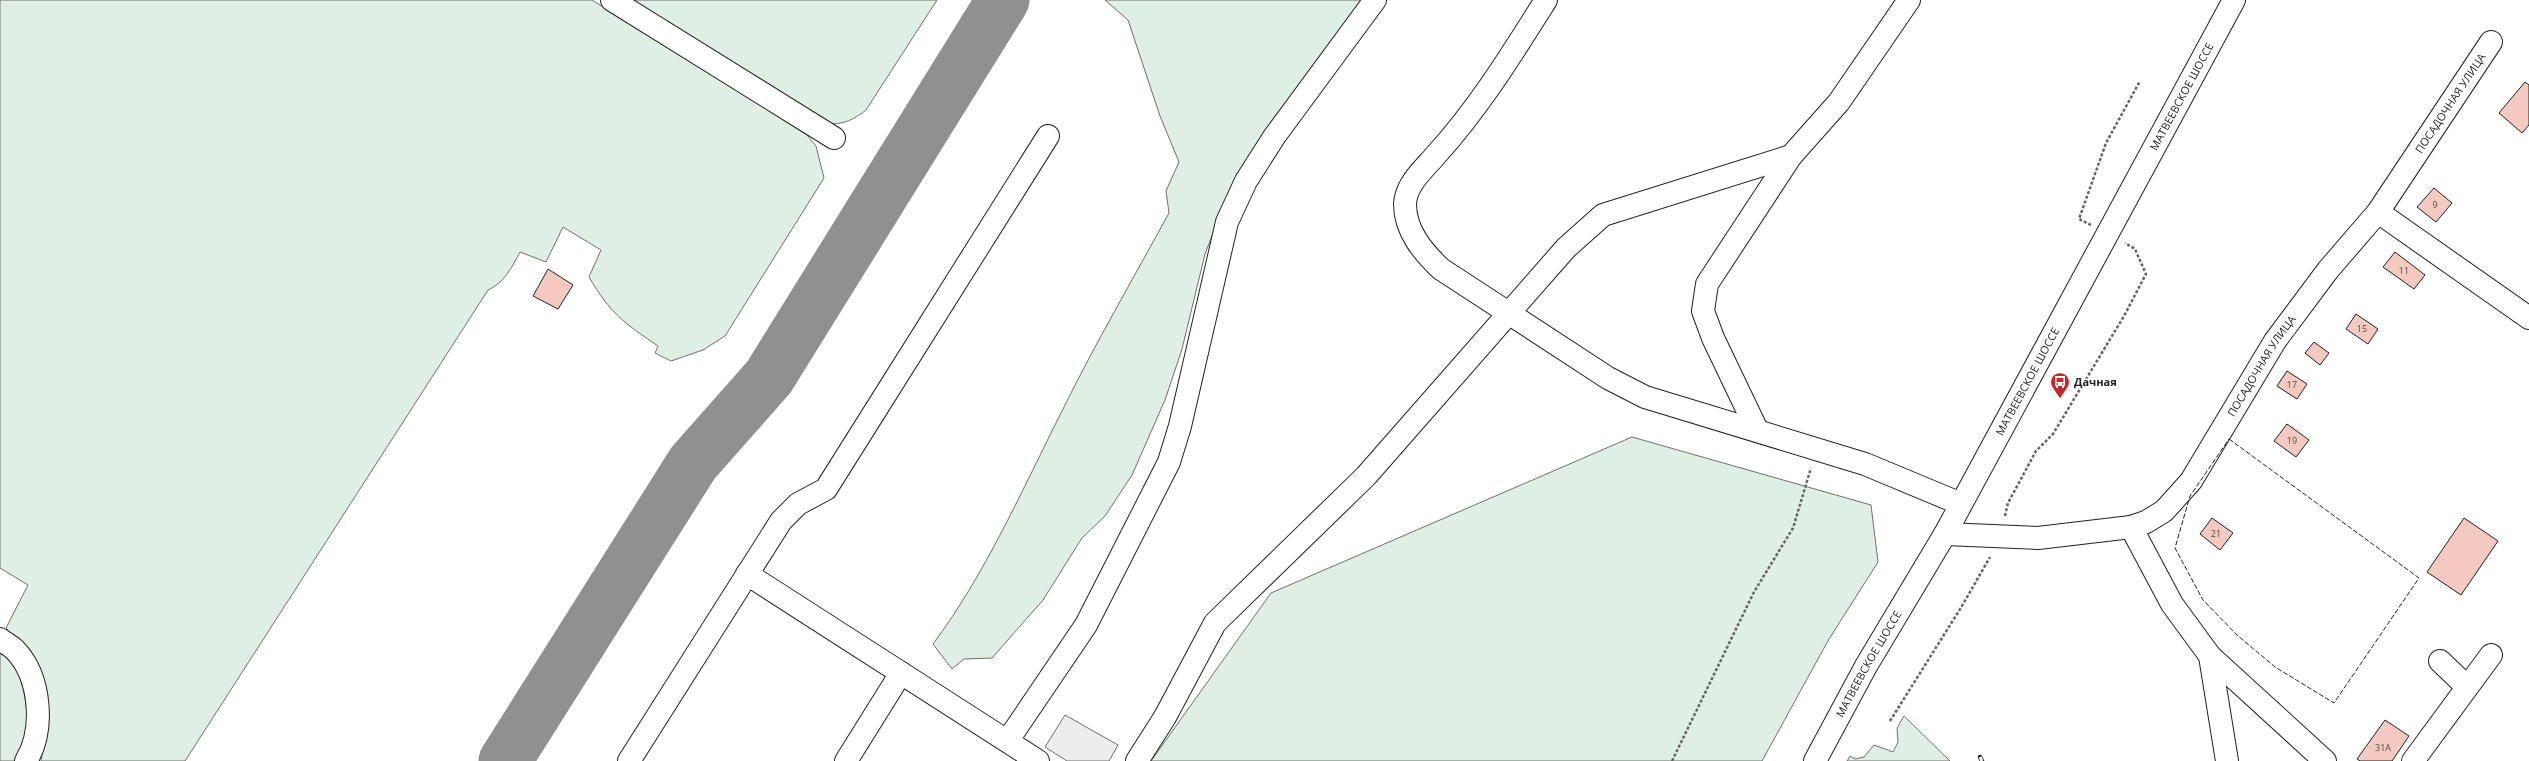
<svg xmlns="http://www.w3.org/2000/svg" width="2529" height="761" font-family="'Open Sans',sans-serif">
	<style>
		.green { fill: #e0efe3; stroke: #6f6f6f }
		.parking { fill: #ededed; stroke: #6f6f6f }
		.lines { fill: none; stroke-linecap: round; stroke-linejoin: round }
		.taxiway { stroke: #909090; stroke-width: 53 }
		.building { fill: #f3c9c0; stroke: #222 }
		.minor-casing { stroke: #222; stroke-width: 24 }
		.major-casing { stroke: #222; stroke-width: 24 }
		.path { stroke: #646464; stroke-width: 2.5; stroke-dasharray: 3 2; stroke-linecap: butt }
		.minor { stroke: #fff; stroke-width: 22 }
		.major { stroke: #fff; stroke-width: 22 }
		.rail-casing { stroke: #222; stroke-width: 4.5 }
		.rail { stroke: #fff; stroke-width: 3; stroke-dasharray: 9; stroke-linecap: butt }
		.fence { stroke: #222; stroke-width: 1; stroke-dasharray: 5 2; stroke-linecap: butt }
		.labels { text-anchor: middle; stroke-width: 3; stroke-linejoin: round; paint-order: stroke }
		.number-label { font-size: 9px; fill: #564c4a }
		.street-label { font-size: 11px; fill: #222; stroke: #fff }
		.poi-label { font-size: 11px; font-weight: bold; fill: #222; stroke: #fff; text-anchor: start }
	</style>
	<rect width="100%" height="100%" fill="#fff"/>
	<path class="green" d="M 0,0 L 592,0 L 807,135 L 816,146 L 824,178 L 725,336 L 703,350 L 671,361 L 655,353 L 658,346 C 624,323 610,313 589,277 L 601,250 L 563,227 L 546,262 L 520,252 C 512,267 504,283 488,290 L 185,761 L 41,761 L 44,743 L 19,643 L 6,628 L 28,585 L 0,568 Z
		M 622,0 L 937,0 L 866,110 C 848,124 839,125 817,123 Z
		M 1105,0 L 1362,0 L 1277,115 L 1230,189 L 1205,254 L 1182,349 L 1165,400 L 1132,475 L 1105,516 L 1082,538 L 1043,600 L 992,658 L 964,659 L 952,669 L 933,644 C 986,573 1022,490 1062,411 C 1095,344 1133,279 1169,213 L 1166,191 L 1179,162 L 1160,116 L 1128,20 Z
		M 1632,437 L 1871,505 L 1878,562 L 1829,639 L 1762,761 L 1151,761 L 1271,593 Z
		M 0,650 C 23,664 30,711 26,735 C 24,744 19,753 16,761 L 0,761 Z
		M 1904,716 L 1950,761 L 1847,761 L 1850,756 L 1855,759 L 1864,757 L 1874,745 L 1893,752 L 1898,742 L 1897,728 Z"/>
	<path class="parking" d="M 1065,715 L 1118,745 L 1109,761 L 1067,761 L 1045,747 Z"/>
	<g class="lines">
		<path class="taxiway" d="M 505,761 L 693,463 L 769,377 L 1003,0"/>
	</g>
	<path class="building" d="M 2525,82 L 2529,85 L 2529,125 L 2522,133 L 2499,113 Z
		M 2434,188 L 2452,203 L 2436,222 L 2417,207 Z
		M 2395,252 L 2425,275 L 2414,289 L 2383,267 Z
		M 548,269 L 573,285 L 558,309 L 533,296 Z
		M 2356,314 L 2378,329 L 2368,344 L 2346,329 Z
		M 2314,342 L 2329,353 L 2320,365 L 2305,353 Z
		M 2287,371 L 2307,384 L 2297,399 L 2277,386 Z
		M 2287,424 L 2309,440 L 2296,457 L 2274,441 Z
		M 2212,518 L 2233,533 L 2220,550 L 2200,534 Z
		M 2464,518 L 2498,541 L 2461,595 L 2427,572 Z
		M 2385,720 L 2409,736 L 2392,761 L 2360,761 L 2357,759 Z"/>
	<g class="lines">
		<defs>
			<g id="minor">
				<path d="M 612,0 L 834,138"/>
				<path d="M 1546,0 C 1512,54 1478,109 1435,156 C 1423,170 1406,184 1405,204 C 1405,231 1423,252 1441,269 L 1608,378 L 1645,397 L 1865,464 L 1961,504"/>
				<path d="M 2378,212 L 2529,318"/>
				<path d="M 1757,430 L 1713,338 L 1703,311 L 1707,284 L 1791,156"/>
				<path d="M 2131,527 L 2172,604 L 2210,656 L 2325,761"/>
				<path id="s1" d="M 1945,534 L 2038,538 L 2131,527 L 2146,522 L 2164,511 L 2191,481 L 2275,341 L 2328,270 L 2378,212 L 2491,42"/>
				<path d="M 747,574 L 1038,761"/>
				<path d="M 0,639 C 5,643 11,646 15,650 C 41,677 45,730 26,761"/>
				<path d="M 2210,656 L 2227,761"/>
				<path d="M 2440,661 L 2466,686"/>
				<path d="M 1008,740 L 1086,625 L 1169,462 L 1180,426 L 1227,222 L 1246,181 L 1274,137 L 1375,0"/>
				<path d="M 629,761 L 781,521 L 798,504 L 826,489 L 1048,136"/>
				<path d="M 846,761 L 901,673"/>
				<path d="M 1137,761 L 1165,717 L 1215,623 L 1366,476 L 1566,248 L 1603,215 L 1791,156 L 1839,102 L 1909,0"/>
				<path d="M 2413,761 L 2491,655"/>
			</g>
			<g id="major">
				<path id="s2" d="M 1815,761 L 1866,666 L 1945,534 L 2234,0"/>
			</g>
		</defs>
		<use href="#minor" class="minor-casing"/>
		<use href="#major" class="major-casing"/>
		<path class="path" d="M 2091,225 L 2079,219 L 2106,143 L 2140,81
			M 2005,516 L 2008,503 L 2036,451 L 2053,434 L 2124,316 L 2146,274 L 2135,249 L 2125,243
			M 1890,721 L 1962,606 L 1990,557
			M 1672,761 L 1754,592 L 1793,528 L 1811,468"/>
		<use href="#minor" class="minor"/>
		<use href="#major" class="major"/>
		<defs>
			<path id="rail" d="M 1980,757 L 1982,761"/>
		</defs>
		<use href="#rail" class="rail-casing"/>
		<use href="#rail" class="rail"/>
		<path class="fence" d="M 2229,439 L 2419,578 L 2334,703 L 2275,667 L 2237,635 L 2203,600 L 2175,548 L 2190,496 Z"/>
	</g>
	<defs>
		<symbol id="bus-pin" viewBox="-11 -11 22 30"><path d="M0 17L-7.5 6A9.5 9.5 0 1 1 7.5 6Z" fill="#c62828" stroke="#fff"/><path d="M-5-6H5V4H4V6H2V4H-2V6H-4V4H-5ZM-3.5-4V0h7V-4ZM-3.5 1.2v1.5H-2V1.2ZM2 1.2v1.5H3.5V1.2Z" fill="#fff"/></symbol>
	</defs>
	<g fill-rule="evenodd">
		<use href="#bus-pin" x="2049" y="371" width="22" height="30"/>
	</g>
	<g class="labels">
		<g class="number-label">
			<text x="2435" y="208">9</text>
			<text x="2404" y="274">11</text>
			<text x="2362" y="332">15</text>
			<text x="2292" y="388">17</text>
			<text x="2292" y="444">19</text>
			<text x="2216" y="537">21</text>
			<text x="2383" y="751">31А</text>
		</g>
		<g class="street-label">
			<text dy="4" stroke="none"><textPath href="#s2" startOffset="759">МАТВЕЕВСКОЕ ШОССЕ</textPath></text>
			<text dy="4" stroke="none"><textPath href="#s1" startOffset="723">ПОСАДОЧНАЯ УЛИЦА</textPath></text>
			<text dy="4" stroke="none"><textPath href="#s1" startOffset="399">ПОСАДОЧНАЯ УЛИЦА</textPath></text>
			<text dy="4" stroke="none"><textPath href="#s2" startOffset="435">МАТВЕЕВСКОЕ ШОССЕ</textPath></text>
			<text dy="4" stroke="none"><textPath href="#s2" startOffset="111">МАТВЕЕВСКОЕ ШОССЕ</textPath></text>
		</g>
		<g class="poi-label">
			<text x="2074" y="386">Дачная</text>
		</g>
	</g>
</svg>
